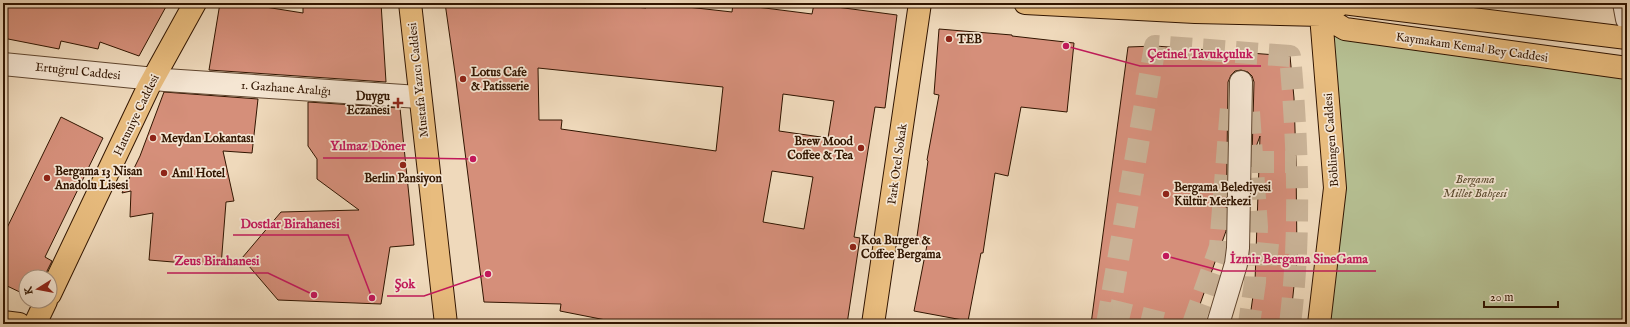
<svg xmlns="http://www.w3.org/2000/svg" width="1630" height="327" font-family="'IM FELL English',serif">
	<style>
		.green { fill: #b6c093; stroke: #746a4a }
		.building { fill: #d58f7a; stroke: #311500; fill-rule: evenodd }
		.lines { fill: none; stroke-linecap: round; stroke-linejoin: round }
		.minor-tunnel { stroke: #c9b296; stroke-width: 22; stroke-dasharray: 22 11; stroke-linecap: butt }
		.minor-casing { stroke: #60462f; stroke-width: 24 }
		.major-casing { stroke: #311500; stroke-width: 24 }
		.minor { stroke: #f5e6d3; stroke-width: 22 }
		.major { stroke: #e8bc7e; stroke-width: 22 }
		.poi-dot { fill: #8f2418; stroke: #f5e6d3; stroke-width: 1.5 }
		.labels { text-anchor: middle; stroke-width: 3.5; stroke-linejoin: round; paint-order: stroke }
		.poi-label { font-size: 12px; font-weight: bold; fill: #311500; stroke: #f5e6d3; text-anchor: start }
		.street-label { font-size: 12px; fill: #311500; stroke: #f5e6d3 }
		.park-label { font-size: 12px; font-style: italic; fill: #59482c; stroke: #f5e6d3 }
		.leader { fill: none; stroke: #c2185b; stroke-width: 1.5 }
		.callout-dot { fill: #c2185b; stroke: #f5e6d3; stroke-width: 1.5 }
		.callout-label { font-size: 13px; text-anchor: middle; font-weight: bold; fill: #c2185b; stroke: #f5e6d3; stroke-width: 3.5; stroke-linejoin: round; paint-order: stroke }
	</style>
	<rect width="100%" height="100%" fill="#efd9bb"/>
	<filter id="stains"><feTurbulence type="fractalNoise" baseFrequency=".005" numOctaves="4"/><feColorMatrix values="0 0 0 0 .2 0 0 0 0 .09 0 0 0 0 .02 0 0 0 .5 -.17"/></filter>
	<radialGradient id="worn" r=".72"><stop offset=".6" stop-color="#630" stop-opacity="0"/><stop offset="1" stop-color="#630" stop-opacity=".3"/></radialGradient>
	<path class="green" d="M 1321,15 L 1627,68 L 1627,324 L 1319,324 L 1335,188 Z"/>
	<path class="building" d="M 3,3 L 168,3 L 139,56 L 100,42 L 98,49 L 61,41 L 59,49 L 3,38 Z
		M 220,3 L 240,3 L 303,13 L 303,3 L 381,3 L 386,82 L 209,70 Z
		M 445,3 L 589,3 L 646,8 L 646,3 L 652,3 L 732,12 L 733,4 L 812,14 L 814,4 L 897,15 L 885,108 L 875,107 L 854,237 L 860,238 L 847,324 L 626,324 L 560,311 L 561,304 L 484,302 L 455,73 ZM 538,68 L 723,87 L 716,151 L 561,129 L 562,120 L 539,120 ZM 783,94 L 834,101 L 828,138 L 779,131 ZM 772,171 L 813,177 L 804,229 L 763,222 Z
		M 939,29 L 1012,35 L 1012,36 L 1074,43 L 1067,112 L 1021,107 L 1008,176 L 995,173 L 983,253 L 981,253 L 968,321 L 914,311 L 927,245 L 916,243 L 928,161 L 927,160 L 939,95 L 934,94 Z
		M 1155,46 L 1290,56 L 1294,98 L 1296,162 L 1297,257 L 1290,324 L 1249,324 L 1255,282 L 1260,136 L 1252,158 L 1254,82 L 1252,76 L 1248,72 L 1241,70 L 1235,71 L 1231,75 L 1228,82 L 1226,231 L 1193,324 L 1091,324 L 1128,47 Z
		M 164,92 L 258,99 L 252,153 L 223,151 L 234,201 L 226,202 L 221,266 L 149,260 L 153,213 L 130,217 L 131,191 L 122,193 L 140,156 Z
		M 308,102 L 400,108 L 414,245 L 390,247 L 381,304 L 278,300 L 242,258 L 281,212 L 359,210 L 317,179 L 317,159 L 308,146 Z
		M 61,117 L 103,138 L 45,257 L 52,261 L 44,277 L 26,277 L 26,295 L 3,284 L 3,236 Z"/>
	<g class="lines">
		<path class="minor-tunnel" d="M 1249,112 L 1257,227 L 1255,282 L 1249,324
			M 1252,162 L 1296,162
			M 1256,253 L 1297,257
			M 1109,310 L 1167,324
			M 1107,324 L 1155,46 L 1290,56 C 1298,145 1301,236 1290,324
			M 1193,324 L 1220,247 L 1231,107"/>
		<defs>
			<path id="minor" d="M 1624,3 L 1627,19
				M 3,64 L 165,80 L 419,97
				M 1218,324 L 1236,264 L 1238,248 L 1241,82"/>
			<path id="major" d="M 410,3 L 446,324
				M 1025,3 L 1195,12 L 1321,15 L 1343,3
				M 1343,3 L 1627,38
				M 1321,15 L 1345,29 L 1627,68
				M 50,294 L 148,88 L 195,3
				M 3,322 L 19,324
				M 35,324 L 46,301
				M 873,324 L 920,3
				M 1319,324 L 1335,188 L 1320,3"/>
		</defs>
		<use href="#minor" class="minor-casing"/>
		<use href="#major" class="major-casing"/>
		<use href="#minor" class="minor"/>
		<use href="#major" class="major"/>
	</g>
	<g class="poi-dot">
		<circle cx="949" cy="39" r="4"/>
		<circle cx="463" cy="79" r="4"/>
		<path d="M396 97h4v4h4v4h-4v4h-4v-4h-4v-4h4z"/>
		<circle cx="153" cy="138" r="4"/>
		<circle cx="861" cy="148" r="4"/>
		<circle cx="403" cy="165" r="4"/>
		<circle cx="164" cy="173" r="4"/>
		<circle cx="47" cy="178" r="4"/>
		<circle cx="1166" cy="194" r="4"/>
		<circle cx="853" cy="247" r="4"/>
	</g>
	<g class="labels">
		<g class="poi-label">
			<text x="957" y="43">TEB</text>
			<text x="471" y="76">Lotus Cafe<tspan x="471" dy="14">&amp; Patisserie</tspan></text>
			<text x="390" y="100" text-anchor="end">Duygu<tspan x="390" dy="14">Eczanesi</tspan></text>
			<text x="161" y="142">Meydan Lokantası</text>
			<text x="853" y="145" text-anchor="end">Brew Mood<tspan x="853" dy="14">Coffee &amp; Tea</tspan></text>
			<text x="55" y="175">Bergama 13 Nisan<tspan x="55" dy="14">Anadolu Lisesi</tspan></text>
			<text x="172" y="177">Anıl Hotel</text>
			<text x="403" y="182" text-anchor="middle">Berlin Pansiyon</text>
			<text x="1174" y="191">Bergama Belediyesi<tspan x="1174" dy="14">Kültür Merkezi</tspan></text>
			<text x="861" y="244">Koa Burger &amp;<tspan x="861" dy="14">Coffee Bergama</tspan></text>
		</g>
		<g class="street-label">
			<text transform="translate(1472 47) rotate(8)" y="4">Kaymakam Kemal Bey Caddesi</text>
			<text transform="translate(78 71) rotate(6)" y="4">Ertuğrul Caddesi</text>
			<text transform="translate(418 80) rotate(-96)" y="4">Mustafa Yazıcı Caddesi</text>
			<text transform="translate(286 88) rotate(4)" y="4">1. Gazhane Aralığı</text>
			<text transform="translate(136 115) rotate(-64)" y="4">Hatuniye Caddesi</text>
			<text transform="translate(1331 140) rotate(-94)" y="4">Böblingen Caddesi</text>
			<text transform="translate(897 164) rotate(-82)" y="4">Park Otel Sokak</text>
		</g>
		<g class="park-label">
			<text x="1475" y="183">Bergama<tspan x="1475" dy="14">Millet Bahçesi</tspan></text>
		</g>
	</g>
	<path class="leader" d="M1066 46L1140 66H1261M473 159L414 158H323M372 298L348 235H233M1166 256L1222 271H1376M314 295L268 273H167M488 274L424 296H387"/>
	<g class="callout-dot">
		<circle cx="1066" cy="46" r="4"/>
		<circle cx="473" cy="159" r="4"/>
		<circle cx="372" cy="298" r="4"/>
		<circle cx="1166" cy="256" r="4"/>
		<circle cx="314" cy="295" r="4"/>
		<circle cx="488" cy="274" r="4"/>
	</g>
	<g class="callout-label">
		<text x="1200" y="58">Çetinel Tavukçuluk</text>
		<text x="368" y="150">Yılmaz Döner</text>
		<text x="290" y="228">Dostlar Birahanesi</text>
		<text x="1299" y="263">İzmir Bergama SineGama</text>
		<text x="217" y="265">Zeus Birahanesi</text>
		<text x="405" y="288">Şok</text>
	</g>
	<rect width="1630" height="327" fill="none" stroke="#efd9bb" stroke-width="16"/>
	<rect x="4" y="4" width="1622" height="319" fill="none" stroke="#311500" stroke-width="2"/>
	<rect x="8" y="8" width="1614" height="311" fill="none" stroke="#311500"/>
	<g transform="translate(38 289) rotate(259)"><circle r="19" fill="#f5e6d3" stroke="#a7927f"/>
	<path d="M0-3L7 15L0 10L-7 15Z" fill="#8f2418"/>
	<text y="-6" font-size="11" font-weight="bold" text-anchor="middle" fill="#311500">K</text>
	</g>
	<path d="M1484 301v6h74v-6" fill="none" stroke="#311500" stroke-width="2"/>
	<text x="1490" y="301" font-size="12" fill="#311500" stroke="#f5e6d3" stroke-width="3" paint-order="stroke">20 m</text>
	<rect width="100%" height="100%" filter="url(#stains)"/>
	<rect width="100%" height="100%" fill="url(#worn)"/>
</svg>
